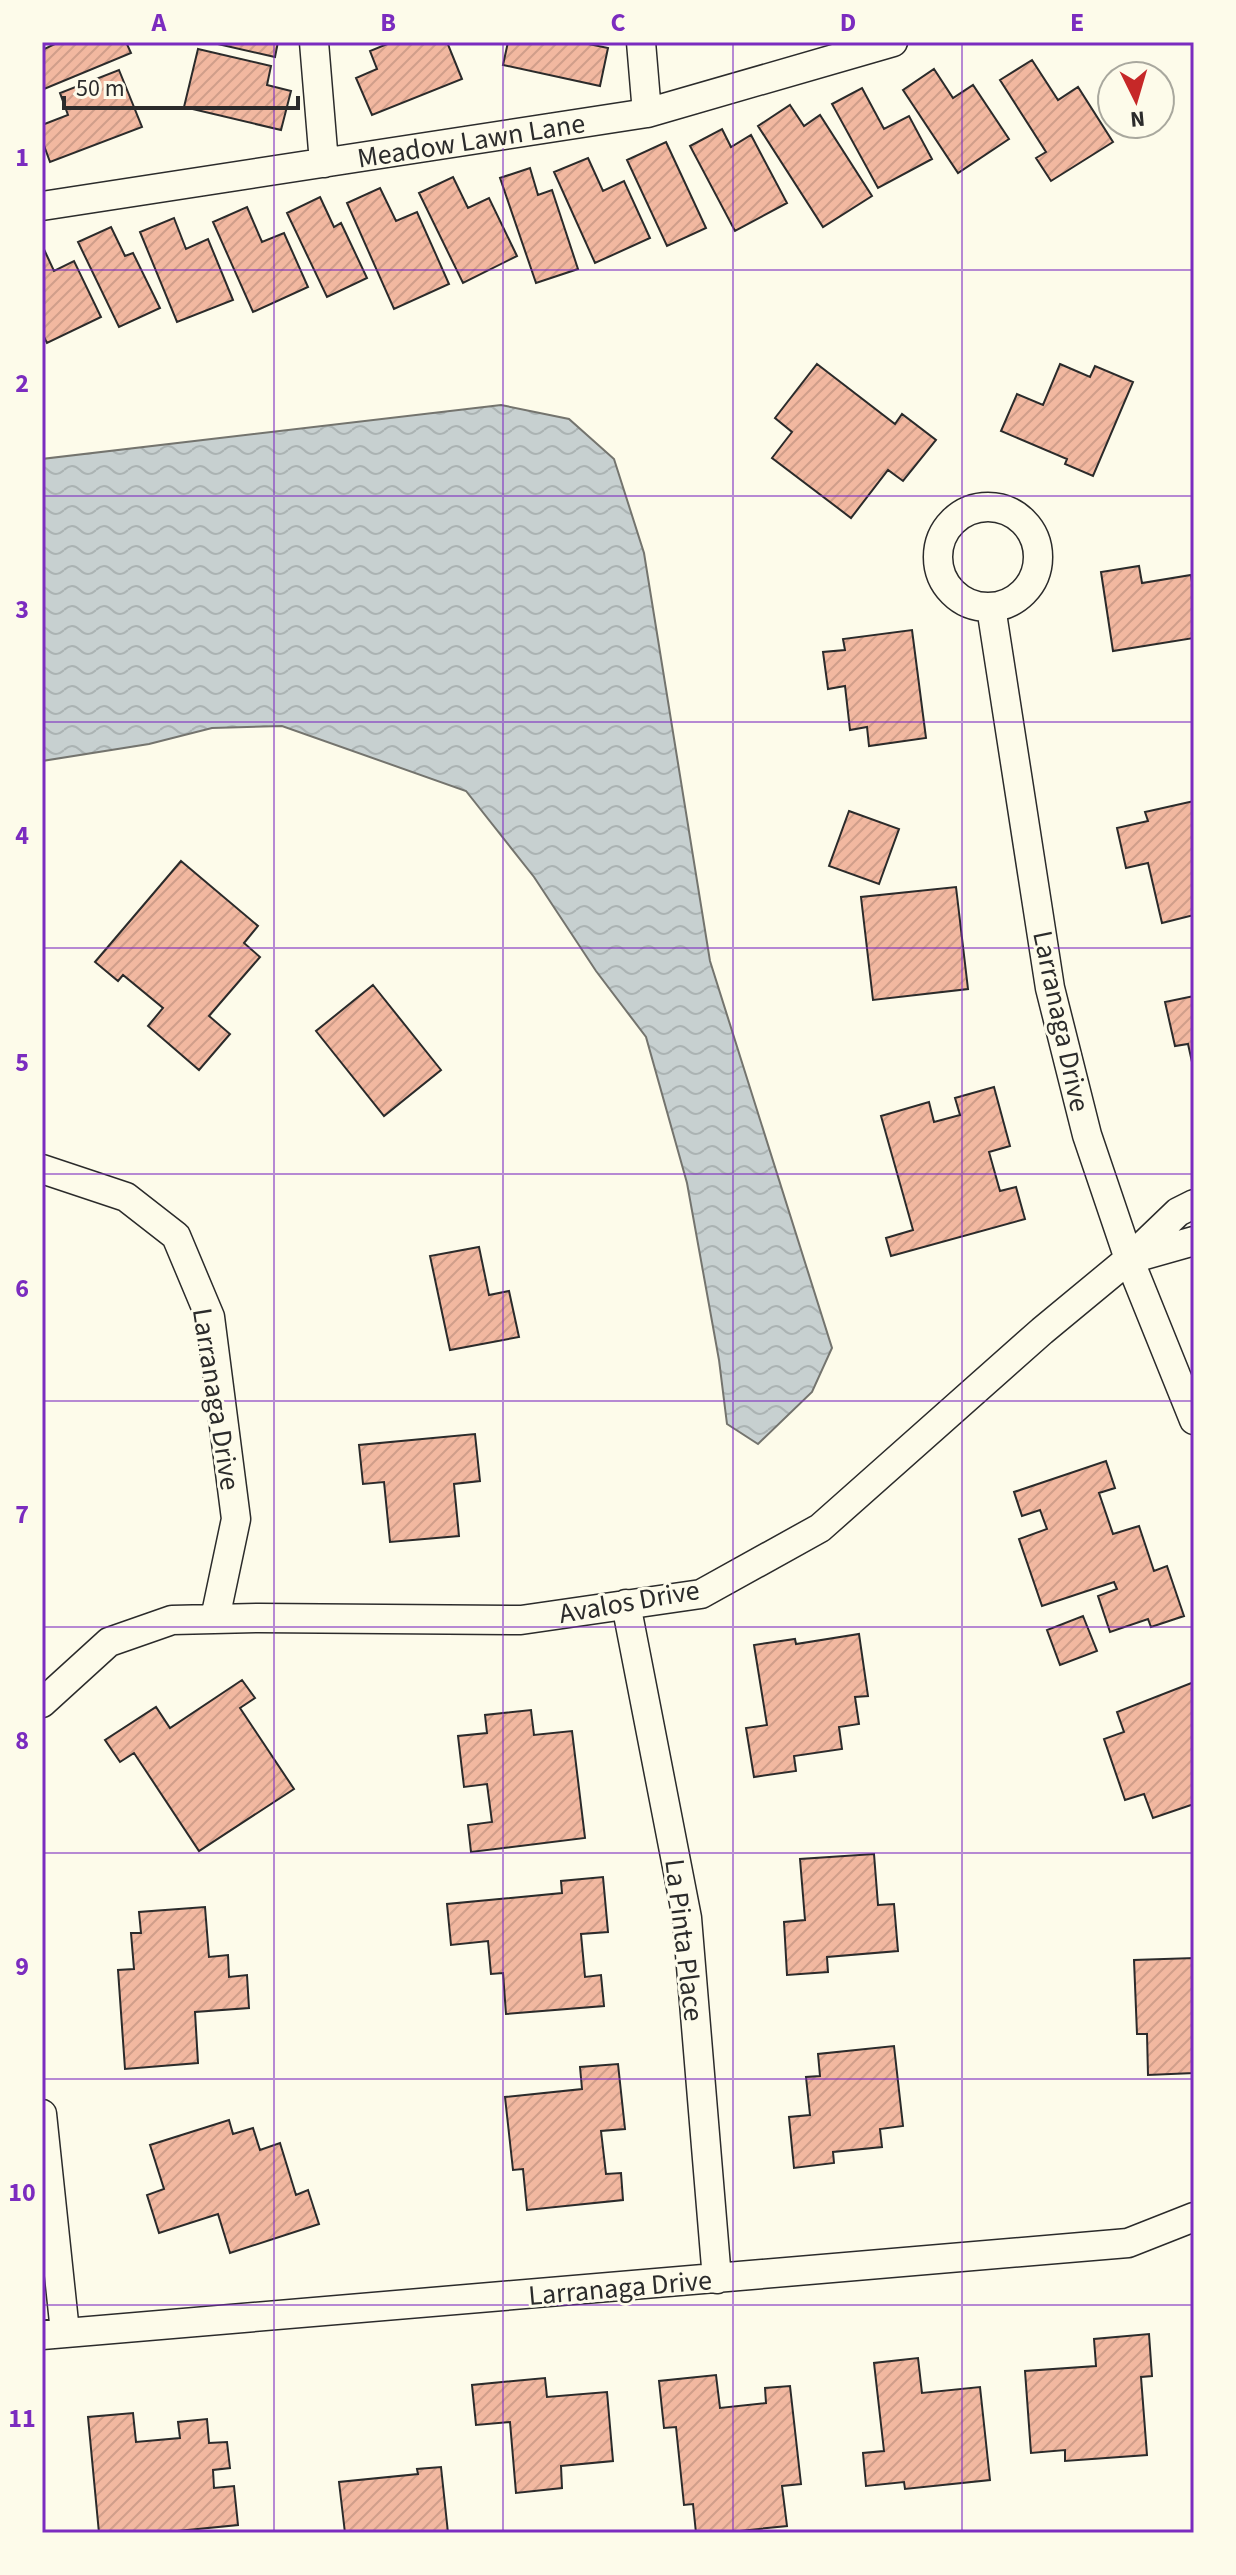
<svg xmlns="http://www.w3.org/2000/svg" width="1236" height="2575" font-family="'Source Sans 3',sans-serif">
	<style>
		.water { fill: url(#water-waves); stroke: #74746e; stroke-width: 2 }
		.building { fill: url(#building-hatch); stroke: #2b2b2b; stroke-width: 2 }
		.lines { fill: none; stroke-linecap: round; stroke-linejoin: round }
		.minor-casing { stroke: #2b2b2b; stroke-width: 31 }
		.minor { stroke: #fdfbea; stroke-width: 28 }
		.grid { fill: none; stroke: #7b2cbf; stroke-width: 2; stroke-opacity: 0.55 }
		.labels { text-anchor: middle; stroke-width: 6; stroke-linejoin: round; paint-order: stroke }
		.street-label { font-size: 28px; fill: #2b2b2b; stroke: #fdfbea }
		.neatline { fill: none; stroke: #7b2cbf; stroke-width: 3 }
		.grid-label { font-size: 26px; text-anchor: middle; font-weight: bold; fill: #7b2cbf }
	</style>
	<defs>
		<pattern id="water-waves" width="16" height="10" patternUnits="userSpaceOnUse" patternTransform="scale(2)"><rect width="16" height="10" fill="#c7d0d0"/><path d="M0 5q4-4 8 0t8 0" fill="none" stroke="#abb3b3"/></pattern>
		<pattern id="building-hatch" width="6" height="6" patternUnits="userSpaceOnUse" patternTransform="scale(2)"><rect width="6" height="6" fill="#f2b8a0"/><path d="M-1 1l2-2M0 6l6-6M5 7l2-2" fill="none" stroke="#d09e8a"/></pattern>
	</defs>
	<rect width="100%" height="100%" fill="#fdfbea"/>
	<path class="water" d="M 501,405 L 569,419 L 614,459 L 644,553 L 710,961 L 832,1348 L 812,1392 L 758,1444 L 727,1424 L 719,1360 L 687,1183 L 646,1037 L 596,971 L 534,877 L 466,791 L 282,726 L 212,728 L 149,744 L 42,761 L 42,459 Z"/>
	<path class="building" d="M 59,42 L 126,42 L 131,53 L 44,89 L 42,50 Z
		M 209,42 L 278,42 L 275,57 Z
		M 392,42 L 447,42 L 462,79 L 372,115 L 356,78 L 377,69 L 370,51 Z
		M 508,42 L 579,42 L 608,48 L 600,86 L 503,65 Z
		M 198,49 L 271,66 L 267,85 L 291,91 L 281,130 L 184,107 Z
		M 1032,60 L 1058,100 L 1078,87 L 1113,142 L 1051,181 L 1036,158 L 1046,152 L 1000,80 Z
		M 934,69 L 953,98 L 973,85 L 1009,139 L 958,173 L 903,90 Z
		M 119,70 L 142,127 L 50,162 L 42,140 L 42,125 L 68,115 L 60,93 Z
		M 862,88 L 884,129 L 909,116 L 932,159 L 878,188 L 832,104 Z
		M 790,105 L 804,126 L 820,115 L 872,196 L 823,227 L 758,126 Z
		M 722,129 L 731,147 L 751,135 L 787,203 L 735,231 L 690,146 Z
		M 666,142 L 706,228 L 667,246 L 627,160 Z
		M 588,158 L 603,191 L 624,181 L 650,238 L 595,263 L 554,172 Z
		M 530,168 L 538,195 L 552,190 L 578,269 L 536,283 L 500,178 Z
		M 453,177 L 468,208 L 489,198 L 517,256 L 463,283 L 419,193 Z
		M 380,188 L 396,221 L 417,212 L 449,284 L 394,309 L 347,203 Z
		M 320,197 L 334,227 L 341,223 L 367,278 L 327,297 L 287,213 Z
		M 247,207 L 262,242 L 284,233 L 308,287 L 253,312 L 213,222 Z
		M 174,218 L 186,249 L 208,239 L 233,300 L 177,322 L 140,232 Z
		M 111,227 L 125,256 L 133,253 L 160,308 L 119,327 L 78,242 Z
		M 42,245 L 54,271 L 74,261 L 101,317 L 47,343 L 42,333 Z
		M 817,364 L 895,424 L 902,414 L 936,440 L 903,481 L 888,470 L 851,518 L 772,458 L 792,432 L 775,418 Z
		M 1060,364 L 1090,377 L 1095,366 L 1133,382 L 1093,476 L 1065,464 L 1067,459 L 1001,431 L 1017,394 L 1043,405 Z
		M 1139,566 L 1142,583 L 1191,575 L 1194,596 L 1194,638 L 1113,651 L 1101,572 Z
		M 912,630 L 926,738 L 869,746 L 867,727 L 850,730 L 845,686 L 828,689 L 823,652 L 845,650 L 843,639 Z
		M 1194,801 L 1194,915 L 1162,923 L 1148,863 L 1126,868 L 1117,828 L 1148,821 L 1145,812 Z
		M 849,811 L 899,829 L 879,884 L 829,866 Z
		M 181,861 L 258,926 L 244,943 L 260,957 L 209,1016 L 230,1034 L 199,1070 L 148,1026 L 163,1008 L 123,975 L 118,981 L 95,962 Z
		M 956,887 L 968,989 L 873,1000 L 861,897 Z
		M 373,985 L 441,1070 L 384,1116 L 316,1031 Z
		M 1194,996 L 1194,1071 L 1188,1044 L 1175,1046 L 1165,1002 Z
		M 994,1087 L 1010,1146 L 989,1152 L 1000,1191 L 1016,1187 L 1025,1219 L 891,1256 L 886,1238 L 913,1230 L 881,1116 L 929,1102 L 934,1122 L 960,1115 L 955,1098 Z
		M 479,1247 L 489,1295 L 509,1291 L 519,1337 L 450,1350 L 430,1256 Z
		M 475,1434 L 480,1481 L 454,1484 L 459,1536 L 390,1542 L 384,1482 L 363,1484 L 359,1445 Z
		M 1106,1461 L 1115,1488 L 1099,1493 L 1113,1534 L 1139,1526 L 1154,1571 L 1167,1566 L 1184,1616 L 1151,1627 L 1148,1619 L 1110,1632 L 1098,1596 L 1117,1589 L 1114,1582 L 1042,1606 L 1019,1539 L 1047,1529 L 1040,1510 L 1022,1516 L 1014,1492 Z
		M 1083,1616 L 1097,1651 L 1060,1665 L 1047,1630 Z
		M 859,1634 L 868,1696 L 855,1697 L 859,1724 L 839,1727 L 842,1749 L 794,1756 L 796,1771 L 754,1777 L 746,1728 L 767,1725 L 754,1645 L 795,1639 L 796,1644 Z
		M 242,1680 L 255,1698 L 240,1708 L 294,1789 L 199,1851 L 134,1753 L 120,1762 L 105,1740 L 156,1707 L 170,1728 Z
		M 1194,1682 L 1194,1804 L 1153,1818 L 1144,1794 L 1125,1800 L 1104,1739 L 1124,1732 L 1117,1712 Z
		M 531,1710 L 534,1735 L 572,1731 L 585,1838 L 471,1852 L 468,1825 L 492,1822 L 487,1784 L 464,1787 L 458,1736 L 487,1733 L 485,1715 Z
		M 874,1854 L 878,1905 L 894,1904 L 898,1951 L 827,1957 L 828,1972 L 787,1975 L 784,1922 L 805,1920 L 800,1859 Z
		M 603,1877 L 608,1932 L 581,1934 L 585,1977 L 601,1975 L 604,2006 L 506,2014 L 503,1973 L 491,1974 L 488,1941 L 451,1945 L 447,1904 L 562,1893 L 561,1881 Z
		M 205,1907 L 209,1957 L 228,1955 L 229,1977 L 247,1975 L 249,2008 L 195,2012 L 198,2063 L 125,2069 L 118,1970 L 134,1969 L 131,1933 L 141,1933 L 139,1912 Z
		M 1194,1958 L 1194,2073 L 1148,2075 L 1147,2034 L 1137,2034 L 1134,1960 Z
		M 894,2046 L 903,2126 L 880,2129 L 882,2147 L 833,2152 L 834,2163 L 794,2168 L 789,2117 L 810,2115 L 806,2077 L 820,2076 L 818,2054 Z
		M 618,2064 L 625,2129 L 601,2131 L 606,2174 L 621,2173 L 623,2200 L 527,2210 L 523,2169 L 513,2170 L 505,2097 L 582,2089 L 580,2067 Z
		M 229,2120 L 233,2134 L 253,2128 L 260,2150 L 280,2143 L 296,2195 L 308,2190 L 319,2224 L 230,2253 L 218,2214 L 159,2233 L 147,2195 L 164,2189 L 150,2145 Z
		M 1149,2334 L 1152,2376 L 1141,2377 L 1147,2455 L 1065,2461 L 1065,2450 L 1031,2453 L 1025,2371 L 1096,2366 L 1094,2339 Z
		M 918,2358 L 922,2393 L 980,2387 L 990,2480 L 905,2489 L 904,2482 L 866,2486 L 863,2453 L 884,2451 L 874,2363 Z
		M 716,2375 L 720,2408 L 766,2403 L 765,2388 L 790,2386 L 801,2484 L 782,2486 L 787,2526 L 720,2533 L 696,2533 L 693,2504 L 684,2505 L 676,2427 L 664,2428 L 659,2381 Z
		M 545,2378 L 547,2397 L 607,2392 L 613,2461 L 561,2466 L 562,2488 L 516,2493 L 510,2422 L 476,2425 L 472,2385 Z
		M 133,2413 L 136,2442 L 180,2438 L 178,2422 L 207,2419 L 209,2443 L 227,2442 L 230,2468 L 213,2470 L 214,2488 L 234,2486 L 238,2525 L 157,2533 L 99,2533 L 88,2417 Z
		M 441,2467 L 448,2533 L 345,2533 L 339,2482 L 418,2474 L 417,2469 Z"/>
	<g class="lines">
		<defs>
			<path id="minor" d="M 314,42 L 324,163
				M 641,42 L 647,113
				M 42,206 L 647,113 L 893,42
				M938 557a50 50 0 1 1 100 0a50 50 0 1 1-100 0Z
				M 991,607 L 1050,988 L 1087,1135 L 1129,1259 L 1194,1420
				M 42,1169 L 126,1197 L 176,1236 L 210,1317 L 236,1519 L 217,1609 L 212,1619
				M 1134,1258 L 1194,1241
				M 626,1604 L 687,1918 L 717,2279
				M 42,1703 L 109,1642 L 172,1620 L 259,1618 L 521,1620 L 701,1594 L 820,1528 L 1042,1331 L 1129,1259 L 1178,1212 L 1194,1204
				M 42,2114 L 65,2332
				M 42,2335 L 1128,2243 L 1194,2217"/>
		</defs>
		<use href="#minor" class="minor-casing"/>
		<use href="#minor" class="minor"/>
	</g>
	<path class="grid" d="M 274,42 L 274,2533M 503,42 L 503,2533M 733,42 L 733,2533M 962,42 L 962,2533M 42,270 L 1194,270M 42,496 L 1194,496M 42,722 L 1194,722M 42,948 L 1194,948M 42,1174 L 1194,1174M 42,1401 L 1194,1401M 42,1627 L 1194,1627M 42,1853 L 1194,1853M 42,2079 L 1194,2079M 42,2305 L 1194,2305"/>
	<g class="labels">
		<g class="street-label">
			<text transform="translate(471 140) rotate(-9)" y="10">Meadow Lawn Lane</text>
			<text transform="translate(1062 1021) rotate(78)" y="10">Larranaga Drive</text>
			<text transform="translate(217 1399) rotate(81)" y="10">Larranaga Drive</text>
			<text transform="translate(629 1601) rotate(-10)" y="10">Avalos Drive</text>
			<text transform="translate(685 1940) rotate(83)" y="10">La Pinta Place</text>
			<text transform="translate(620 2287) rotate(-5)" y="10">Larranaga Drive</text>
		</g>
	</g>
	<rect width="1236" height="2575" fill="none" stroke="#fdfbea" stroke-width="88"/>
	<g transform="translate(1136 100) rotate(175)"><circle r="38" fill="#fdfbea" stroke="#a9a89e" stroke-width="2"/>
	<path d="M0-6L14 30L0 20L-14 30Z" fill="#c62828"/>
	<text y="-12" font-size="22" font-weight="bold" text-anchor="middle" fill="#2b2b2b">N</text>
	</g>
	<path d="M64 96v12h234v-12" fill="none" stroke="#2b2b2b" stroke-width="4"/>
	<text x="76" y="96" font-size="24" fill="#2b2b2b" stroke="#fdfbea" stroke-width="6" paint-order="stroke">50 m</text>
	<rect x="44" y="44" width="1148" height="2487" class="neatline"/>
	<g class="grid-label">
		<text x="159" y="31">A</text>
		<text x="388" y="31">B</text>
		<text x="618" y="31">C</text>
		<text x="848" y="31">D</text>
		<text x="1077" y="31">E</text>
		<text x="22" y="166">1</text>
		<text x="22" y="392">2</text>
		<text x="22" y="618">3</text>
		<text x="22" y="844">4</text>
		<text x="22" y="1071">5</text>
		<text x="22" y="1297">6</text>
		<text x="22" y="1523">7</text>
		<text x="22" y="1749">8</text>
		<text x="22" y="1975">9</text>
		<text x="22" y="2201">10</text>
		<text x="22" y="2427">11</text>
	</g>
</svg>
